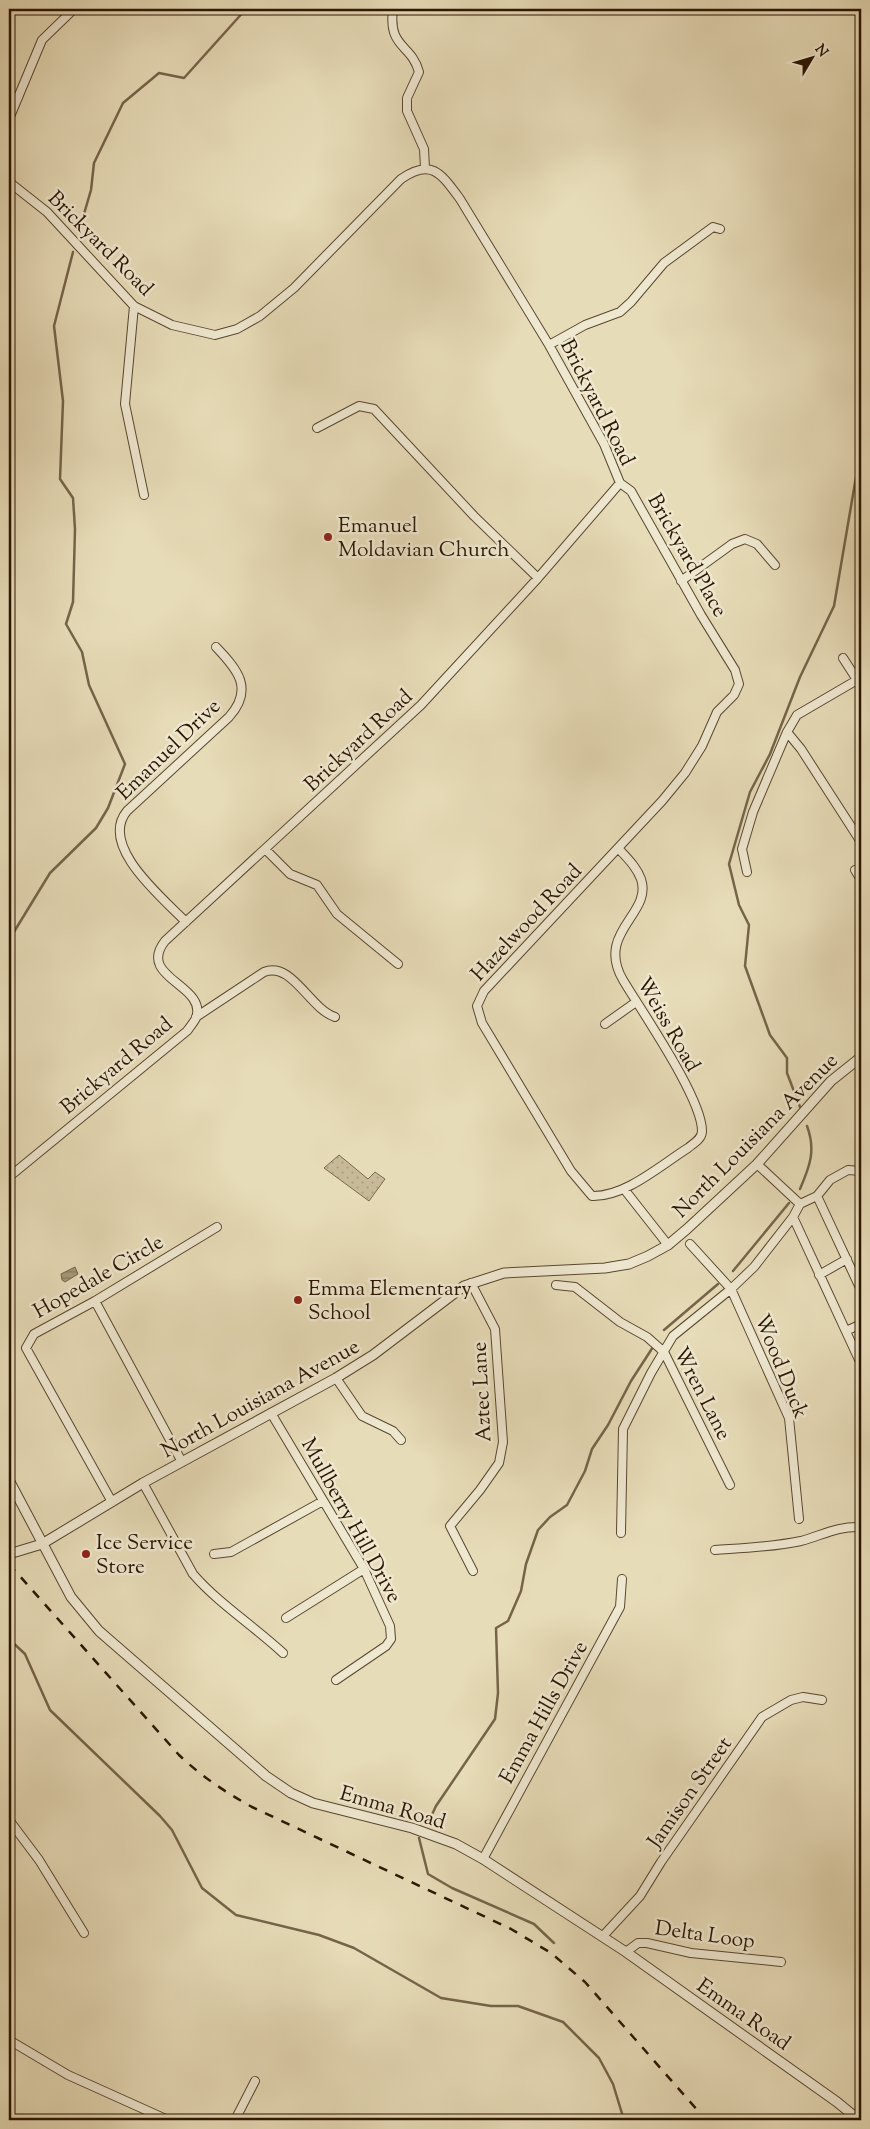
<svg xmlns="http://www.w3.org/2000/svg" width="870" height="2129" font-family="'Sorts Mill Goudy',serif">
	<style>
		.park { fill: url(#park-dots); stroke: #78684d }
		.water { fill: url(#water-rules); stroke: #75644a }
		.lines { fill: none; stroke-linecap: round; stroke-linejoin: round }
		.stream { stroke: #75644a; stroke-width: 2.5 }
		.minor-casing { stroke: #59472f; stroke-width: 10 }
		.tertiary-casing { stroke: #59472f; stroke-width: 11 }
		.minor { stroke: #efe8d1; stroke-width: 8 }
		.tertiary { stroke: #efe8d1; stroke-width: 9 }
		.rail { stroke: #2a1501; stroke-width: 2.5; stroke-dasharray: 9 9; stroke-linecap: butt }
		.poi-dot { fill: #8f2418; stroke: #efe8d1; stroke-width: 2 }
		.labels { text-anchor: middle; stroke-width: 5; stroke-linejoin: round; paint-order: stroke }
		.street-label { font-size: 21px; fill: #2a1501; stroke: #efe8d1 }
		.poi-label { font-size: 21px; fill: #2a1501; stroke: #efe8d1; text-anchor: start }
	</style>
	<defs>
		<pattern id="park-dots" width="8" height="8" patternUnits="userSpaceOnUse" patternTransform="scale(1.25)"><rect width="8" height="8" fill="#c7ba99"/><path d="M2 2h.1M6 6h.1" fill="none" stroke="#ab9f82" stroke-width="1.8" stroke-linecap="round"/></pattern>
		<pattern id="water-rules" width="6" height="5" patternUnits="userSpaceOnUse" patternTransform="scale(1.25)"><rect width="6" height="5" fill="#a7987a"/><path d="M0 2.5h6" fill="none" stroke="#887b62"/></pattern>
	</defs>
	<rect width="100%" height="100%" fill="#e7dcb8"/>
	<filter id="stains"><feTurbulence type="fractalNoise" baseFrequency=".004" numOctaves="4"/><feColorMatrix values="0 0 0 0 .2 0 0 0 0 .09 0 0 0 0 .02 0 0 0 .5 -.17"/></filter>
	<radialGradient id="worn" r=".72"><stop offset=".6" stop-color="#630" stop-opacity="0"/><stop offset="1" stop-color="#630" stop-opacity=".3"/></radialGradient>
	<path class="park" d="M 339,1155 L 368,1179 L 375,1172 L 385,1179 L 369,1201 L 324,1168 Z"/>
	<path class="water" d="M 75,1267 L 78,1274 L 65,1282 L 62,1280 L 61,1274 Z"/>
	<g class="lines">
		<path class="stream" d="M 79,231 L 91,190 L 94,163 L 123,103 L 159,73 L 184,78 L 246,9
			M 9,940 L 50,873 L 96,828 L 108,808 L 125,764 L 89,685 L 82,652 L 66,624 L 73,602 L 75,529 L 73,498 L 60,479 L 63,401 L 54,326 L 73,252
			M 800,1107 L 787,1073 L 787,1058 L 770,1035 L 745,966 L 749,925 L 739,905 L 729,864 L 750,792 L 770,754 L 800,677 L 834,606 L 856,477 L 861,465
			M 800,1189 C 810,1166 816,1150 807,1126
			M 733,1271 L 789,1203
			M 664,1330 L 718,1284
			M 9,1639 L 25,1654 L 50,1710 L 160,1816 L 172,1830 L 202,1888 L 236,1915 L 319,1935 L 354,1948 L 441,1998 L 491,2006 L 518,2006 L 563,2022 L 599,2058 L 613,2084 L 624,2120
			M 428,1823 L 436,1806 L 495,1719 L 498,1693 L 496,1628 L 508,1621 L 521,1591 L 526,1564 L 538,1530 L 550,1517 L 567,1505 L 585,1471 L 592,1449 L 608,1425 L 631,1381 L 653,1347
			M 419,1838 L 428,1874 L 452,1888 L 534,1924 L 554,1943"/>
		<defs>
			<path id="minor" d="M 393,9 C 388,49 411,43 419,72 L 407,98 L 407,111 L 424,149 L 425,168
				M 9,119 L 42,40 L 74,9
				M 9,182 L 47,212 L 134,306 L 172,325 L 215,335 L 237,329 L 260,316 L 294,288 L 401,179 C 431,158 441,173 460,199 L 549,345 L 604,444 L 620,483 L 631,491 L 701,615 L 735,670 L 739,684 L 734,695 L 717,712 L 702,746 L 685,773 L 662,801 L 484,991 L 477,1006 L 482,1023 L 571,1171 L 592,1196 C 625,1197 661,1165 688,1148 C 694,1143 702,1139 702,1131 C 702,1098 642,1012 623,980 C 595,932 653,914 641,879 C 636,866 627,858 618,848
				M 134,306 L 125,404 L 144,495
				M 549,345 L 585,325 L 620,312 L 631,302 L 664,263 L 713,227 L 720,229
				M 317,428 L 359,406 L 374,409 L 474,516 L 538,578
				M 681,581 L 732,544 L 745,539 L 757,544 L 775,565
				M 843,658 L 861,686
				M 787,732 L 801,749 L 861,842
				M 266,850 L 290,874 L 317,885 L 337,914 L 398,964
				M 855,870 L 861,880
				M 747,872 L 742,849 L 753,812 L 787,732 L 797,715 L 857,680
				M 186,922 C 164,899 98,846 127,811 L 229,717 C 254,689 238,670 216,647
				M 196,1017 L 264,972 C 292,961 309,1008 335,1017
				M 605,1024 L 636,1002
				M 757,1164 L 800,1204
				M 9,1177 L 187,1031 C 190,1027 194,1022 196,1018 C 208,985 136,978 165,941 L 421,705 L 538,578 L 620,483
				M 624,1189 L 668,1245
				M 817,1196 L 861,1290
				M 793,1217 L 861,1364
				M 690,1244 L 731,1289 L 789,1418 L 799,1519
				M 819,1275 L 847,1259
				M 471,1283 L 495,1329 L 503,1442 L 499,1463 L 480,1490 L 450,1526 L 473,1571
				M 556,1285 L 575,1287 L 620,1322 L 647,1337 L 664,1352 L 730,1485
				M 95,1301 L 182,1462
				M 846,1331 L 861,1324
				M 336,1378 L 362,1416 L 393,1431 L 401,1440
				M 271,1413 L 364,1569 L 390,1626 L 391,1639 L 386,1646 L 336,1680
				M 143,1483 L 193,1574 C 218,1603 254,1626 283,1653
				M 112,1502 L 26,1348 L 34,1334 L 95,1301 L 217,1227
				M 621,1533 L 623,1429 L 651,1373 L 673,1336 L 731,1289 L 754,1267 L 793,1217 L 800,1204 L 817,1196 L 830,1180 L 848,1170 L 861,1171
				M 715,1550 C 744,1548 773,1547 801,1541 C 823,1535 837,1526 861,1527
				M 214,1554 L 231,1552 L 323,1501
				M 286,1618 L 364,1569
				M 9,1820 L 39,1860 L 84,1933
				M 483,1859 L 620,1607 L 622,1579
				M 603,1936 L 640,1896 L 661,1862 L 762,1717 L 791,1700 L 803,1697 L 822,1700
				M 626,1952 L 638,1943 L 647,1943 L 691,1953 L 781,1962
				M 9,2040 L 68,2075 L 168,2120
				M 235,2120 L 255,2081"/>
			<path id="tertiary" d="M 9,1480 L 71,1597 L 99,1631 L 266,1776 L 291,1793 L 313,1803 L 412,1828 L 456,1844 L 483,1859 L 626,1952 L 837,2102 L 859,2120
				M 9,1554 L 42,1544 L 143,1483 L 336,1378 L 373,1355 L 464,1286 L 504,1273 L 605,1268 L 629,1264 L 648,1256 L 668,1245 L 687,1229 L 757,1164 L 831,1081 L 861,1057"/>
		</defs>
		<use href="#minor" class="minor-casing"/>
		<use href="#tertiary" class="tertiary-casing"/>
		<use href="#minor" class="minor"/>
		<use href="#tertiary" class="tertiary"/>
		<path class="rail" d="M 9,1564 L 179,1755 C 201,1776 225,1792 252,1807 L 511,1929 L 551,1953 L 585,1982 L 706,2120"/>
	</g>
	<g class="poi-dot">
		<circle cx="328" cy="537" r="5"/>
		<circle cx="298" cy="1300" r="5"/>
		<circle cx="86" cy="1554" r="5"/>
	</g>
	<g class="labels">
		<g class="street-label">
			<text transform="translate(101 243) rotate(45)" y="7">Brickyard Road</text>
			<text transform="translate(598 402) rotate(63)" y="7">Brickyard Road</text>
			<text transform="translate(688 555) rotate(60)" y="7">Brickyard Place</text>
			<text transform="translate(358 740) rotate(-43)" y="7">Brickyard Road</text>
			<text transform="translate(168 749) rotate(-44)" y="7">Emanuel Drive</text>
			<text transform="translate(526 922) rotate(-47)" y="7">Hazelwood Road</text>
			<text transform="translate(669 1024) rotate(60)" y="7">Weiss Road</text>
			<text transform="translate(116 1065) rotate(-40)" y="7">Brickyard Road</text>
			<text transform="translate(755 1135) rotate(-45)" y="7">North Louisiana Avenue</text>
			<text transform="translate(98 1276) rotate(-30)" y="7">Hopedale Circle</text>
			<text transform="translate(782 1366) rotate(68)" y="7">Wood Duck</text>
			<text transform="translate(481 1392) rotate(-93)" y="7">Aztec Lane</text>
			<text transform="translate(703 1393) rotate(63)" y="7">Wren Lane</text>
			<text transform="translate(260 1398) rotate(-29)" y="7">North Louisiana Avenue</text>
			<text transform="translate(352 1520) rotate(61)" y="7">Mullberry Hill Drive</text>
			<text transform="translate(543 1712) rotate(-61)" y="7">Emma Hills Drive</text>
			<text transform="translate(689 1792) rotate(-55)" y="7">Jamison Street</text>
			<text transform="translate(393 1807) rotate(16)" y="7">Emma Road</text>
			<text transform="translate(705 1934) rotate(8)" y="7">Delta Loop</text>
			<text transform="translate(744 2014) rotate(35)" y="7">Emma Road</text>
		</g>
		<g class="poi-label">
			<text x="338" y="532">Emanuel<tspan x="338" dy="24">Moldavian Church</tspan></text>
			<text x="308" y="1295">Emma Elementary<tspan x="308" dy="24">School</tspan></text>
			<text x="96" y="1549">Ice Service<tspan x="96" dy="24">Store</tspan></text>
		</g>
	</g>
	<rect width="870" height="2129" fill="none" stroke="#e7dcb8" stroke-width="30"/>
	<rect x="10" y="10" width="850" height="2109" fill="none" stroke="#2a1501" stroke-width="2.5"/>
	<rect x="15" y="15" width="840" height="2099" fill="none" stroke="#2a1501"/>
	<g transform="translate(812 58) rotate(52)" stroke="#efe8d1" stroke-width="4" paint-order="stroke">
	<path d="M0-4L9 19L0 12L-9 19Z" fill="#2a1501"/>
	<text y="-8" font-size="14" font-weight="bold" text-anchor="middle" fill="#2a1501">N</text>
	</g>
	<rect width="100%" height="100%" filter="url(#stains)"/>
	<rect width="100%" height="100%" fill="url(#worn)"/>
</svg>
